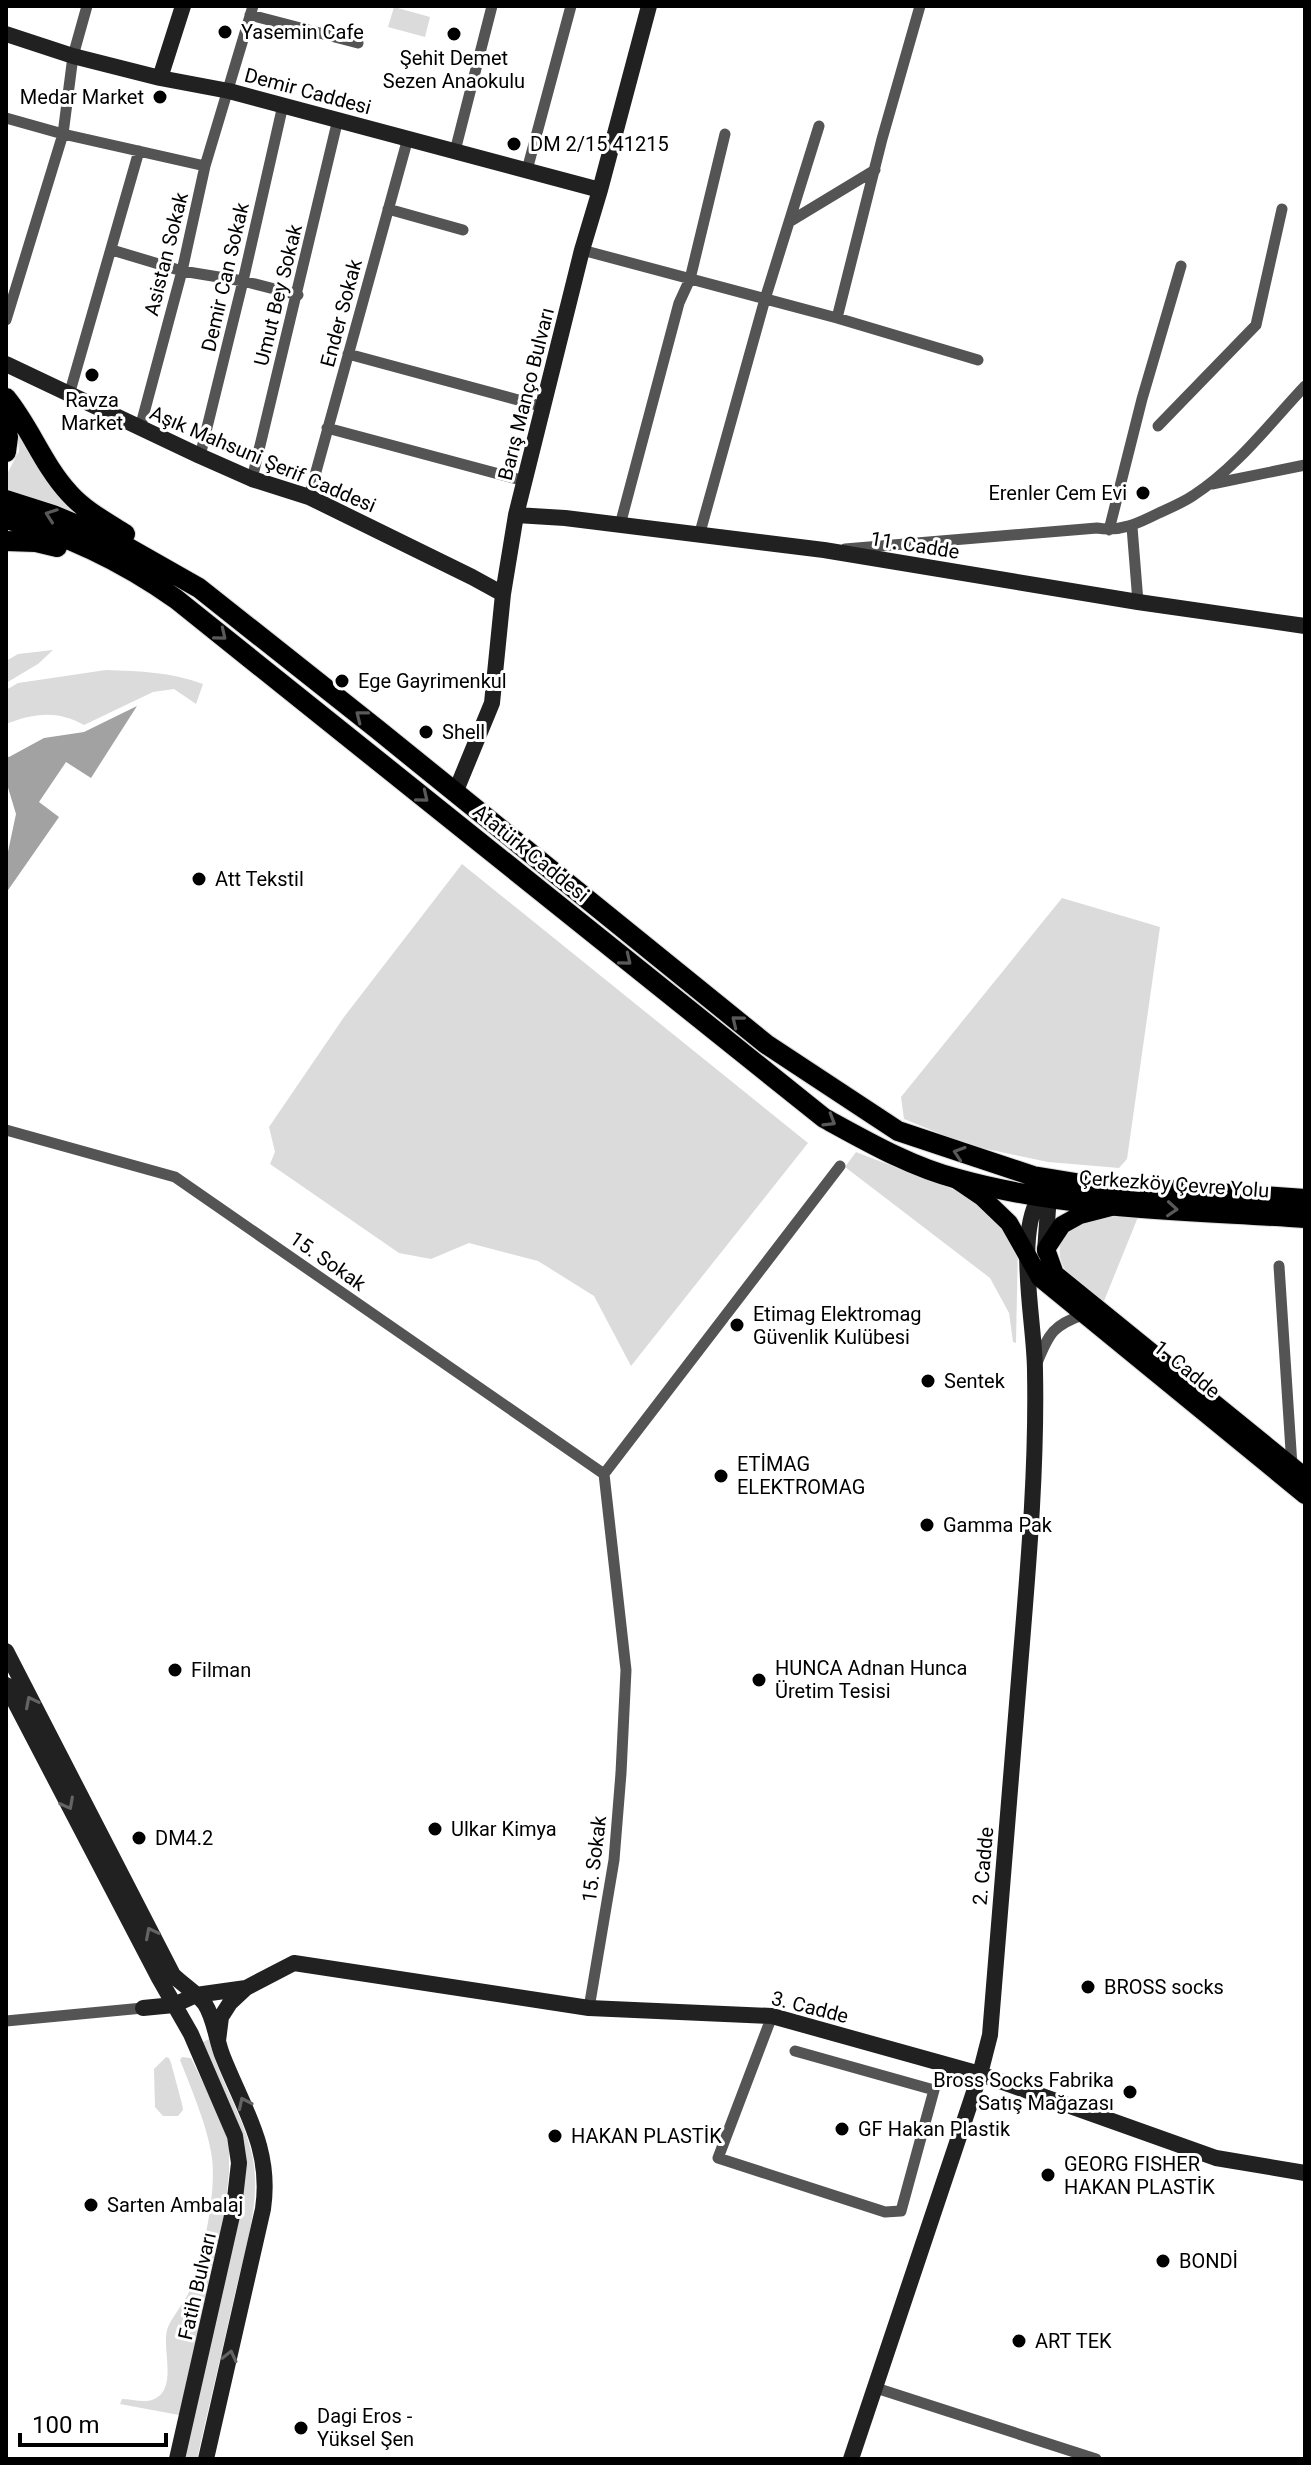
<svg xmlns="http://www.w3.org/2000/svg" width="1311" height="2465" font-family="Roboto,sans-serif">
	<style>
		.green { fill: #dbdbdb }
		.water { fill: #a2a2a2 }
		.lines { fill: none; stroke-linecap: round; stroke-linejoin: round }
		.primary-casing { stroke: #dbdbdb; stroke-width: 20 }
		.highway-casing { stroke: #dbdbdb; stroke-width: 22 }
		.street { stroke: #545454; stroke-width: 11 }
		.secondary { stroke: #212121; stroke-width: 16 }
		.primary { stroke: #000; stroke-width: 18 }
		.highway { stroke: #000; stroke-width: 20 }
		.oneway { stroke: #595959 }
		.oneway2 { stroke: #646464 }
		.poi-dot { fill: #000; stroke: #fff; stroke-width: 3 }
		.labels { text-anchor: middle; stroke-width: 6; stroke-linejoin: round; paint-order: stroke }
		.poi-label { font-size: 20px; fill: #000; stroke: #fff; text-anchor: start }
		.street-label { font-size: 20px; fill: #000; stroke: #fff }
	</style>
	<rect width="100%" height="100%" fill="#fff"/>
	<path class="green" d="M 394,7 L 430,17 L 425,37 L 388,27 Z
		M 17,432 L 49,484 L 87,523 L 6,497 L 6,476 L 19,451 Z
		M 53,650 L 38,664 L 6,683 L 6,661 L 18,654 Z
		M 106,670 C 140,671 171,672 203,684 L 196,704 L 174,689 L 153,692 L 84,725 C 57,710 34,713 6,724 L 6,690 L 18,683 Z
		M 462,864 L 808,1143 L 631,1366 L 594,1296 L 538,1261 L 469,1243 L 431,1259 L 399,1253 L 270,1164 L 275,1152 L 269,1127 L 344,1017 Z
		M 1062,898 L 1160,927 L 1127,1159 L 1119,1168 L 1048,1162 L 968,1145 L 904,1119 L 901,1097 Z
		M 856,1152 L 975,1198 L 1018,1244 L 1016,1343 L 1013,1342 L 1009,1313 L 990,1278 L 845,1167 Z
		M 1098,1215 L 1138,1217 L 1102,1306 C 1077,1284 1047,1266 1065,1229 Z
		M 209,2039 C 219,2081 245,2117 253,2159 C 261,2204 244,2254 234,2298 C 222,2352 209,2405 197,2459 L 183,2459 L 243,2190 L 199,2044 Z
		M 166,2057 L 169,2058 L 171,2063 L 182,2104 L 183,2110 L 178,2116 L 163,2116 L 155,2107 L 154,2069 Z
		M 182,2057 L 191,2058 L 223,2124 L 229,2145 L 229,2172 L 223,2229 L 179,2415 L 120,2404 L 122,2399 C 131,2399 143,2403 152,2400 C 180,2390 160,2347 168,2327 C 175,2312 187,2300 192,2285 C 204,2252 218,2186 211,2152 C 206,2123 191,2088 180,2060 Z"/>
	<path class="water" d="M 137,706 L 91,778 L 66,762 L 39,802 L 59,817 L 6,893 L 6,861 L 16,814 L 6,781 L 6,756 L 9,757 L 44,738 L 84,732 Z"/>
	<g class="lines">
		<defs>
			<path id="primary" d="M 957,1180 L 982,1197 L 1009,1223 L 1040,1278 L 1305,1495
				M 1111,1207 L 1080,1215 L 1062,1225 L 1046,1249 L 1055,1274 L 1305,1477"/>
			<path id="highway" d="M 6,398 C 30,427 43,465 69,493 C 84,510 106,522 125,534
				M 6,426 L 8,437 L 6,452
				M 6,500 L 53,515 L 118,542 L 199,588 L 377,729 L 766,1044 L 898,1131 L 1033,1176 L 1082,1184 L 1305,1199
				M 6,519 C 66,534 125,563 176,599 L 824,1118 C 866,1141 911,1167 958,1179 C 1070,1210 1189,1210 1305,1218
				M 6,541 L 36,542 L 57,547"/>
		</defs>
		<use href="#primary" class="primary-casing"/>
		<use href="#highway" class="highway-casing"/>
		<path class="street" d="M 250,15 L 358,43
			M 6,118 L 63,134 L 205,166
			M 455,151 L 492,6
			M 527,170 L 571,6
			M 388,209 L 463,230
			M 789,222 L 875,170
			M 112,250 L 182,271 L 243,281 L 298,295
			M 582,250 L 837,318 L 978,360
			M 837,318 L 882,139 L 920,6
			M 6,320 L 63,134 L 73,56 L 87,6
			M 348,354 L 544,407
			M 69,395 L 139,151
			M 1158,426 L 1256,325 L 1282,209
			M 140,428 L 182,271 L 205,166 L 253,6
			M 327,428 L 525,481
			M 200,456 L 243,281 L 283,105
			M 252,479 L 338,119
			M 1212,484 L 1305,465
			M 309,497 L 408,138
			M 620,525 L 679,303 L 690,279 L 725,134
			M 1132,527 L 1138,602
			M 1109,530 L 1142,399 L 1181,266
			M 699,536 L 765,299 L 819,126
			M 845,549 L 1097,528 C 1122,532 1139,523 1161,512 C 1172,507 1184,502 1194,495 C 1237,467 1270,423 1305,386
			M 6,1130 L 175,1177 L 604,1474 L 626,1670 L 621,1773 L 614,1860 L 589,2008
			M 1279,1266 L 1292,1466
			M 1037,1363 C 1049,1333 1053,1325 1085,1314
			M 604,1474 L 840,1166
			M 772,2016 L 718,2158 L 885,2212 L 901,2211 L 934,2090 L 795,2051
			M 6,2021 L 143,2008
			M 876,2388 L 1096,2459"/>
		<path class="secondary" d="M 6,34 L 73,56 L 160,78 L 229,91 L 600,190
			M 160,78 L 183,6
			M 6,364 L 200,456 L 252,479 L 309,497 L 472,577 L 503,594
			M 516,515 L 565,518 L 824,550 L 1138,602 L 1305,626
			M 455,793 L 492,703 L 503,594 L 516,515 L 582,250 L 600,190 L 649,6
			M 1037,1191 L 1039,1198 L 1048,1209 L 1045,1252
			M 6,1651 L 173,1975 C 183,1985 197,1993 205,2004 C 215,2020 216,2040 223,2057 C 244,2110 272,2149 263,2209 L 206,2459
			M 6,1685 L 159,1978 L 191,2034 L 235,2136 L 239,2163 L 234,2207 L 177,2459
			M 143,2008 L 174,2005 L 196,1995 L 246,1988
			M 218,2041 L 221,2017 L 230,2003 L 246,1988 L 294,1963 L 589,2008 L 772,2016 L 980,2074 L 1216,2158 L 1305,2173
			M 851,2459 L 980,2074 L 990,2035 C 1000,1913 1010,1790 1020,1667 C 1028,1569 1037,1470 1035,1371 C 1035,1324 1015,1238 1039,1198 L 1049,1194"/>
		<use href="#primary" class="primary"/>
		<use href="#highway" class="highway"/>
	</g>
	<defs><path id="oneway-chevron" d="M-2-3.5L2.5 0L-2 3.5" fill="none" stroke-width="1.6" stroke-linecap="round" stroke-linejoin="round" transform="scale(2)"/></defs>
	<g class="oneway">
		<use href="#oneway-chevron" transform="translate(51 515) rotate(-160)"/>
		<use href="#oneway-chevron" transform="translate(221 635) rotate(39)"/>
		<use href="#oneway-chevron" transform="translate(361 716) rotate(-142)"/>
		<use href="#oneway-chevron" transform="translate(423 797) rotate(39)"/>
		<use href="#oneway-chevron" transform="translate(626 960) rotate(39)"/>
		<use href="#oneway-chevron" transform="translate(737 1021) rotate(-141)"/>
		<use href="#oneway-chevron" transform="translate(830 1121) rotate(31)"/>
		<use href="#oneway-chevron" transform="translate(959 1153) rotate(-162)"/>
		<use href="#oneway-chevron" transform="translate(1172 1209) rotate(4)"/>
	</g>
	<g class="oneway2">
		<use href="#oneway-chevron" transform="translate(31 1702) rotate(-117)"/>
		<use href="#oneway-chevron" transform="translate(68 1804) rotate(62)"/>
		<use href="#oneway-chevron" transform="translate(151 1933) rotate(-117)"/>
		<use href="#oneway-chevron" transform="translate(244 2103) rotate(-115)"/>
		<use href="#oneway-chevron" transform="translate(230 2356) rotate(-77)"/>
	</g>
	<g class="poi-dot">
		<circle cx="225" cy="32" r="8"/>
		<circle cx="454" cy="34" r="8"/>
		<circle cx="160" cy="97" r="8"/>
		<circle cx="514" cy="144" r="8"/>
		<circle cx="92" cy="375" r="8"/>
		<circle cx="1143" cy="493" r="8"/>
		<circle cx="342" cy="681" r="8"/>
		<circle cx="426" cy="732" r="8"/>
		<circle cx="199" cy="879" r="8"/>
		<circle cx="737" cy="1325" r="8"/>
		<circle cx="928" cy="1381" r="8"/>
		<circle cx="721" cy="1476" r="8"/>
		<circle cx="927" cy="1525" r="8"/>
		<circle cx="175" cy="1670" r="8"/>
		<circle cx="759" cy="1680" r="8"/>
		<circle cx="435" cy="1829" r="8"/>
		<circle cx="139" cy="1838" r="8"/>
		<circle cx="1088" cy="1987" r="8"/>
		<circle cx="1130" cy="2092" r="8"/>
		<circle cx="842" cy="2129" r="8"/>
		<circle cx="555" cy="2136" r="8"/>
		<circle cx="1048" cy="2175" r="8"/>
		<circle cx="91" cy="2205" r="8"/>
		<circle cx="1163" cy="2261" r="8"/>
		<circle cx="1019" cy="2341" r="8"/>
		<circle cx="301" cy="2428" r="8"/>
	</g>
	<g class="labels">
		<g class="poi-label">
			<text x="241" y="39">Yasemin Cafe</text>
			<text x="454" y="65" text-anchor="middle">Şehit Demet<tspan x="454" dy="23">Sezen Anaokulu</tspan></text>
			<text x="144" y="104" text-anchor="end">Medar Market</text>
			<text x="530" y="151">DM 2/15 41215</text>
			<text x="92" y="407" text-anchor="middle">Ravza<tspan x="92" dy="23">Market</tspan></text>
			<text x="1127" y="500" text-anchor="end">Erenler Cem Evi</text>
			<text x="358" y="688">Ege Gayrimenkul</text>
			<text x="442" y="739">Shell</text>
			<text x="215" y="886">Att Tekstil</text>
			<text x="753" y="1321">Etimag Elektromag<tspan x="753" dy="23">Güvenlik Kulübesi</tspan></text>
			<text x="944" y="1388">Sentek</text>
			<text x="737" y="1471">ETİMAG<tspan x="737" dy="23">ELEKTROMAG</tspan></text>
			<text x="943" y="1532">Gamma Pak</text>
			<text x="775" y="1675">HUNCA Adnan Hunca<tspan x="775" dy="23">Üretim Tesisi</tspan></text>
			<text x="191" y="1677">Filman</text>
			<text x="451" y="1836">Ulkar Kimya</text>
			<text x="155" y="1845">DM4.2</text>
			<text x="1104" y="1994">BROSS socks</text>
			<text x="1114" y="2087" text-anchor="end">Bross Socks Fabrika<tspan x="1114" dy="23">Satış Mağazası</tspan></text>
			<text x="858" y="2136">GF Hakan Plastik</text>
			<text x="571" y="2143">HAKAN PLASTİK</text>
			<text x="1064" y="2171">GEORG FISHER<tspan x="1064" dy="23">HAKAN PLASTİK</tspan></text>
			<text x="107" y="2212">Sarten Ambalaj</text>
			<text x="1179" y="2268">BONDİ</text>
			<text x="1035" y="2348">ART TEK</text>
			<text x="317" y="2423">Dagi Eros -<tspan x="317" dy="23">Yüksel Şen</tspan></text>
		</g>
		<g class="street-label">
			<text transform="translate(308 91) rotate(15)" y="7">Demir Caddesi</text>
			<text transform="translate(166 254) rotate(-76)" y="7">Asistan Sokak</text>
			<text transform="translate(225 277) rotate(-77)" y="7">Demir Can Sokak</text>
			<text transform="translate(278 295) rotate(-76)" y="7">Umut Bey Sokak</text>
			<text transform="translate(341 313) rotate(-75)" y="7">Ender Sokak</text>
			<text transform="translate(526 394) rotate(-76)" y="7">Barış Manço Bulvarı</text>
			<text transform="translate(263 459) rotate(23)" y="7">Aşık Mahsuni Şerif Caddesi</text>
			<text transform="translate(915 545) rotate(9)" y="7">11. Cadde</text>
			<text transform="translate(531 853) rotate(39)" y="7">Atatürk Caddesi</text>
			<text transform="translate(1174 1184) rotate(4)" y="7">Çerkezköy Çevre Yolu</text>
			<text transform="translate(328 1261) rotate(35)" y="7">15. Sokak</text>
			<text transform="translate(1187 1369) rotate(39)" y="7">1. Cadde</text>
			<text transform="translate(594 1859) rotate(-83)" y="7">15. Sokak</text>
			<text transform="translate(983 1866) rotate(-85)" y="7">2. Cadde</text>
			<text transform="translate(810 2007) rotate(14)" y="7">3. Cadde</text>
			<text transform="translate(197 2286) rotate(-77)" y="7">Fatih Bulvarı</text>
		</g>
	</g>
	<rect width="1311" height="2465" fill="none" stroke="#000000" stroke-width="16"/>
	<path d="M20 2433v12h146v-12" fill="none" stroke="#000000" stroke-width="4"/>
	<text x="32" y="2433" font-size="24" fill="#000000" stroke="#ffffff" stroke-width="6" paint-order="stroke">100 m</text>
</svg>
